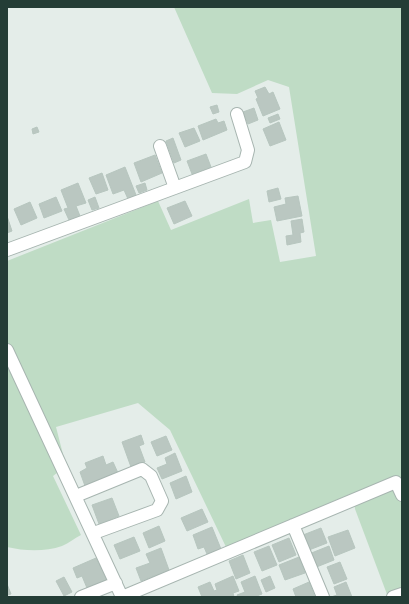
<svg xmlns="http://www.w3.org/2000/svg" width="409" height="604" font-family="Inter,sans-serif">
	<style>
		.green { fill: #bfdcc5 }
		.building { fill: #bac7c1; stroke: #b7c6bf }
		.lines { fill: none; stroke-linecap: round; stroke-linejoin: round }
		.minor-casing { stroke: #a7b5b0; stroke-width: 14 }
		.minor { stroke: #fff; stroke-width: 12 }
	</style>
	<rect width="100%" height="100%" fill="#e4ede9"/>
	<path class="green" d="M 174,7 L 402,7 L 402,597 L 388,597 L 355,509 L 353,493 L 226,547 L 170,430 L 138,403 L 56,427 L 66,466 L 53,476 L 81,535 C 75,538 69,543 62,546 C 45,552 24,551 7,547 L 7,261 L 158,201 L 171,230 L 249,199 L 253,223 L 271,220 L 280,262 L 316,256 L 289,87 L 268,80 L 237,94 L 212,93 Z"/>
	<path class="building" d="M 265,87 L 269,94 L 273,92 L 280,109 L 263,116 L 256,99 L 258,98 L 255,91 Z
		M 217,105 L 219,112 L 213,114 L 210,107 Z
		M 254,108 L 258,120 L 248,124 L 243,112 Z
		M 278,114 L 280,119 L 270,123 L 268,118 Z
		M 216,119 L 218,123 L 224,121 L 227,130 L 203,140 L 198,126 Z
		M 279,122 L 286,140 L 270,146 L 263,129 Z
		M 37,127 L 39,132 L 33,134 L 32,129 Z
		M 194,128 L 200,141 L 185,147 L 179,133 Z
		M 173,138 L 181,160 L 174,163 L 166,141 Z
		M 206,154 L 211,167 L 192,174 L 187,161 Z
		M 155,155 L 162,173 L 141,182 L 134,163 Z
		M 125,167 L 136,195 L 128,199 L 124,190 L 113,194 L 106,175 Z
		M 102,173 L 108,190 L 96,194 L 89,178 Z
		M 78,183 L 86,203 L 76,206 L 80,216 L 69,220 L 64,209 L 68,208 L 61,190 Z
		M 145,183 L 147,190 L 139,193 L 136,186 Z
		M 278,188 L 281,199 L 269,202 L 267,191 Z
		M 298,196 L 302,216 L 277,221 L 274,207 L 286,204 L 285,198 Z
		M 56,197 L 62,211 L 44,218 L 39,204 Z
		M 95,197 L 99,208 L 92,210 L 88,200 Z
		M 185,201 L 192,216 L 174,224 L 167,208 Z
		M 30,202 L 37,218 L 21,225 L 14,209 Z
		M 7,216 L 12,231 L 7,233 Z
		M 302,219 L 304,232 L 300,233 L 301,242 L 287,245 L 286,236 L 293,235 L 291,221 Z
		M 141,435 L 144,444 L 139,446 L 145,462 L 131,467 L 122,442 Z
		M 166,436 L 172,450 L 157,456 L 151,442 Z
		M 175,453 L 182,471 L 162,479 L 157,468 L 167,464 L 165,458 Z
		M 103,456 L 106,465 L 113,462 L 118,473 L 85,486 L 80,472 L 87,468 L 85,463 Z
		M 186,476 L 192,492 L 176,499 L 170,483 Z
		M 112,498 L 119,516 L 99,524 L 92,505 Z
		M 202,509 L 208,522 L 187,531 L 181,518 Z
		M 159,526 L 165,541 L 149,548 L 143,533 Z
		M 212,527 L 221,549 L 207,554 L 204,547 L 198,549 L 193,535 Z
		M 321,528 L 327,543 L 309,550 L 303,535 Z
		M 348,530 L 355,548 L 335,556 L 328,537 Z
		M 134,537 L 140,551 L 120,559 L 114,545 Z
		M 289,538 L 296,555 L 279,562 L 272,545 Z
		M 269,546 L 277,565 L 262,571 L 254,552 Z
		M 329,546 L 334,560 L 314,568 L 309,554 Z
		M 161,548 L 169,570 L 141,581 L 136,568 L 150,563 L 146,554 Z
		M 243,555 L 250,573 L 236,579 L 229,561 Z
		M 299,557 L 305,573 L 285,580 L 279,565 Z
		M 96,558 L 99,565 L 103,564 L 109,579 L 87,588 L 82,576 L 77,578 L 73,568 Z
		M 340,562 L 347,579 L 334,584 L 327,567 Z
		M 233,576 L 239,591 L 233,593 L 234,597 L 202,597 L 198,587 L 210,582 L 214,591 L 217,590 L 215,584 Z
		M 255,576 L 262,594 L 254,597 L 238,597 L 237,595 L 245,592 L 241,582 Z
		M 270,576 L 275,588 L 266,592 L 261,580 Z
		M 64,577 L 72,592 L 64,596 L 56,581 Z
		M 309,582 L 315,597 L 296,597 L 293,589 Z
		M 346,582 L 352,597 L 331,597 L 337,595 L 334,587 Z
		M 7,584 L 11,594 L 7,595 Z"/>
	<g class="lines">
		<defs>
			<path id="minor" d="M 160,146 L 175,188
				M 7,250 L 245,162 L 248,150 L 237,114
				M 7,350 L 122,597
				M 76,496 L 142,469 L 151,476 L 162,501 L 157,510 L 94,533
				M 293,525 L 323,597
				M 81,597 L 116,583
				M 122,597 L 396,482 L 402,495
				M 393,597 L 402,594"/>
		</defs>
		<use href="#minor" class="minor-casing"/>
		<use href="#minor" class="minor"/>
	</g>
	<rect width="409" height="604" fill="none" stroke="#243d36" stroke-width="16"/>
</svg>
